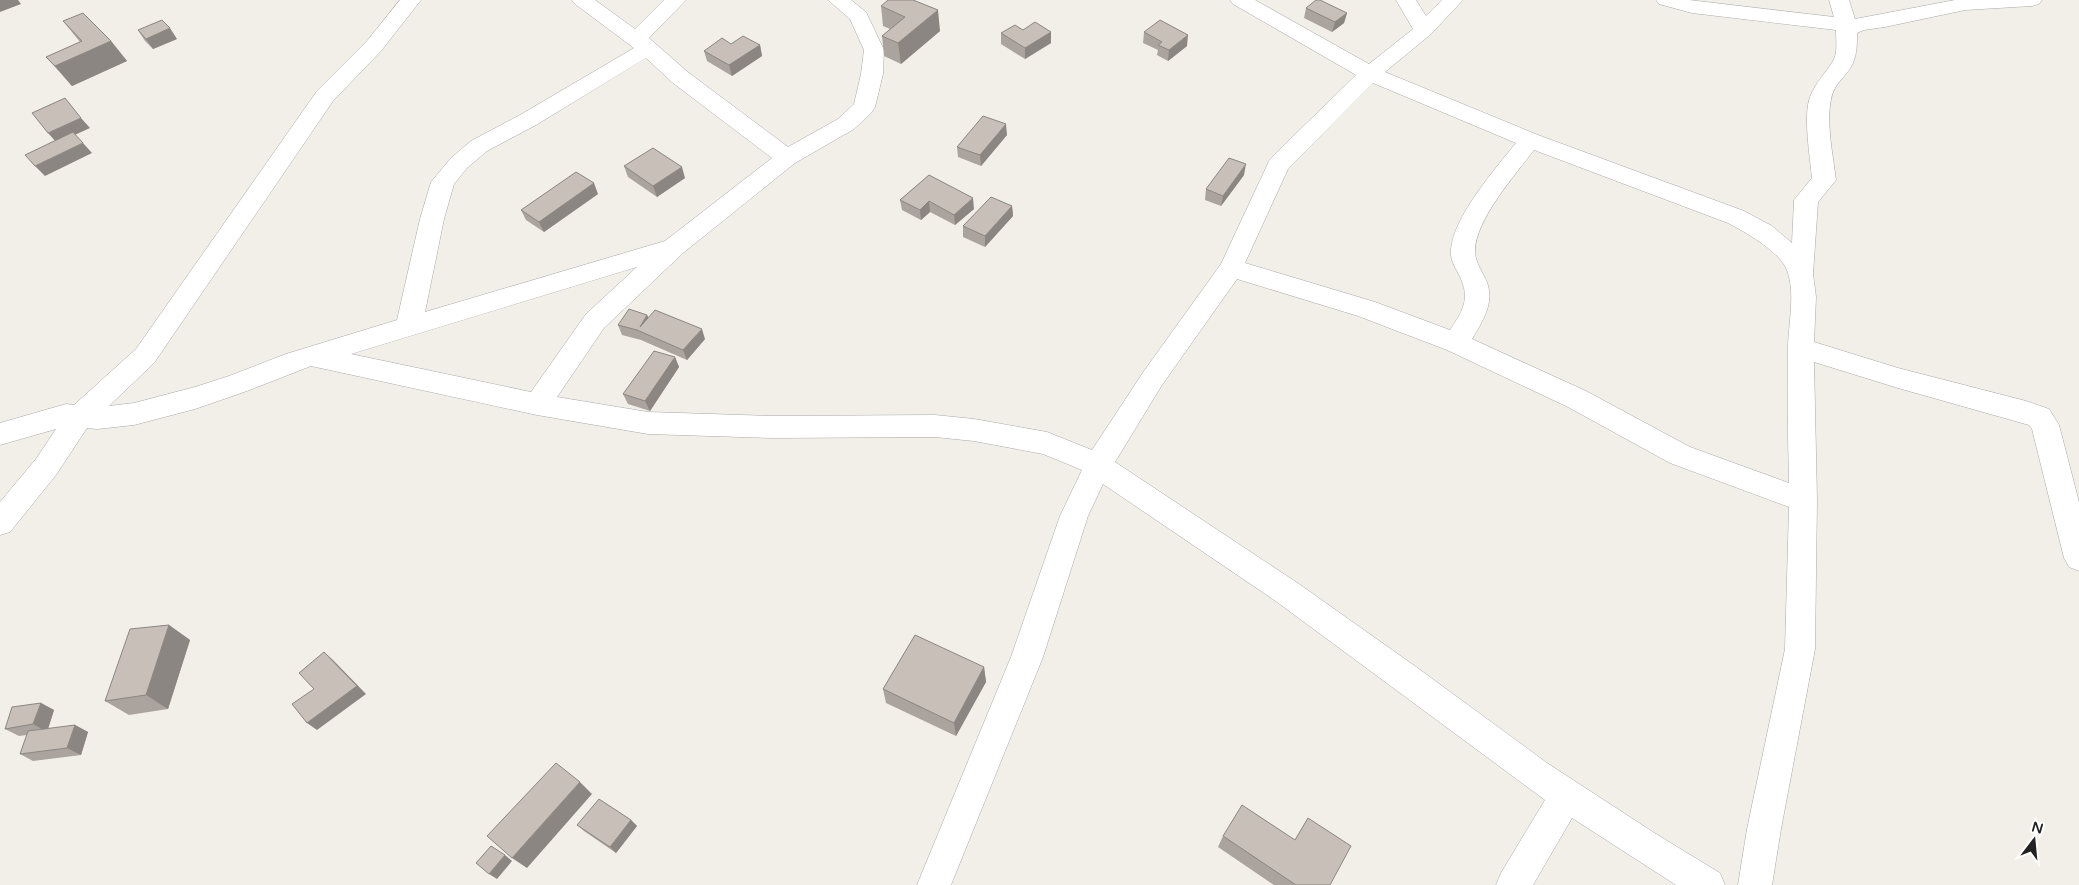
<svg xmlns="http://www.w3.org/2000/svg" width="2079" height="885" font-family="'Varela Round',sans-serif">
	<style>
		.lines { fill: none; stroke-linecap: round; stroke-linejoin: round }
		.street-casing { stroke: #a9a9a9; stroke-width: 1 }
		.street { fill: #fff; fill-rule: evenodd }
		.wall { fill: #aba49e }
		.shaded-wall { fill: #8b8681 }
		.building { fill: #c7bfb8; stroke: #8b8681 }
	</style>
	<rect width="100%" height="100%" fill="#f2efe9"/>
	<g class="lines">
		<defs>
			<path id="street" d="M 400,0 L 421,0 L 381,51 L 333,101 L 154,363 L 109,406 L 134,403 L 195,387 L 229,376 L 286,354 L 397,320 L 420,219 L 431,182 L 451,158 L 471,141 L 520,115 L 634,48 L 575,4 L 572,0 L 595,0 L 635,29 L 664,0 L 686,0 L 649,38 L 689,73 L 788,147 L 838,119 L 854,104 L 861,74 L 864,50 L 850,19 L 828,0 L 851,0 L 866,12 L 884,50 L 883,74 L 875,107 L 872,112 L 854,129 L 795,163 L 683,253 L 604,328 L 557,397 L 648,412 L 772,416 L 935,415 L 974,419 L 1047,432 L 1092,450 L 1144,371 L 1221,264 L 1270,159 L 1356,75 L 1233,4 L 1230,0 L 1255,0 L 1369,64 L 1413,29 L 1396,0 L 1416,0 L 1426,16 L 1442,0 L 1463,0 L 1431,34 L 1385,72 L 1538,135 L 1744,211 L 1772,226 L 1792,243 L 1794,200 L 1812,178 C 1810,157 1803,116 1810,97 C 1815,83 1826,73 1833,61 C 1838,53 1836,40 1836,30 L 1692,13 L 1659,4 L 1656,0 L 1689,0 L 1834,17 L 1829,0 L 1849,0 L 1855,19 L 1955,0 L 2042,0 L 2039,4 L 2032,6 L 1965,10 L 1885,27 L 1864,30 L 1857,33 C 1857,43 1857,54 1853,63 C 1848,75 1834,83 1831,99 C 1826,124 1833,155 1836,180 L 1818,202 L 1813,274 L 1816,297 L 1814,342 L 1898,368 L 2026,401 L 2049,409 L 2059,425 L 2079,502 L 2079,571 L 2069,567 L 2064,558 L 2032,429 L 2029,425 L 1898,388 L 1814,362 L 1817,500 L 1815,649 L 1781,829 L 1772,885 L 1738,885 L 1747,829 L 1785,649 L 1789,507 L 1670,463 L 1568,407 L 1447,350 L 1358,316 L 1237,279 L 1162,385 L 1115,462 L 1299,584 L 1419,669 L 1547,763 L 1656,834 L 1720,873 L 1725,885 L 1676,885 L 1572,818 L 1533,885 L 1496,885 L 1501,873 L 1545,800 L 1277,602 L 1103,484 L 1088,516 L 1043,657 L 951,885 L 917,885 L 1011,657 L 1060,516 L 1082,470 L 1043,454 L 974,441 L 935,437 L 772,438 L 648,434 L 537,415 L 311,366 L 247,391 L 195,409 L 134,425 L 97,429 L 87,428 L 56,475 L 10,532 L 0,535 L 0,502 L 36,459 L 56,429 L 0,445 L 0,423 L 66,404 L 74,405 L 136,349 L 317,91 L 367,41 ZM 646,58 L 673,83 L 772,158 L 665,241 L 425,312 L 444,219 L 454,184 L 467,168 L 487,151 L 536,125 ZM 1373,83 L 1516,143 C 1495,169 1454,216 1451,249 C 1450,257 1453,264 1457,271 C 1471,296 1465,308 1450,330 L 1375,302 L 1245,263 L 1288,169 ZM 1534,150 L 1728,223 C 1745,232 1775,249 1785,266 C 1797,289 1788,324 1788,349 C 1787,394 1788,438 1789,483 L 1690,447 L 1586,391 L 1472,339 C 1484,319 1497,299 1484,276 C 1480,268 1475,260 1475,251 C 1475,220 1516,174 1534,150 ZM 637,267 L 586,314 L 531,392 L 351,354 Z"/>
		</defs>
		<use href="#street" class="street-casing"/>
		<use href="#street" class="street"/>
	</g>
	<path class="wall" d="M 881,6 L 940,31 L 901,64 L 884,56 L 882,36 L 890,29 L 883,26 Z
		M 1306,8 L 1347,13 L 1344,23 L 1332,32 L 1304,18 Z
		M 63,21 L 111,41 L 127,61 L 72,86 L 46,57 L 80,42 Z
		M 138,30 L 177,39 L 153,49 L 145,41 Z
		M 1144,32 L 1187,46 L 1168,61 L 1157,55 L 1158,50 L 1143,43 Z
		M 1001,33 L 1051,43 L 1025,59 L 1001,44 Z
		M 731,44 L 760,45 L 762,56 L 732,76 L 707,61 L 704,51 Z
		M 1007,135 L 981,166 L 958,157 L 957,147 Z
		M 624,166 L 685,178 L 657,197 L 628,177 Z
		M 929,175 L 974,209 L 955,225 L 930,212 L 921,220 L 902,210 L 900,200 Z
		M 1244,175 L 1221,206 L 1205,200 L 1206,189 Z
		M 598,194 L 544,232 L 526,220 L 521,210 Z
		M 1012,206 L 1013,216 L 985,247 L 963,237 L 963,226 Z
		M 647,315 L 648,317 L 705,339 L 687,360 L 641,340 L 622,335 L 618,325 Z
		M 675,357 L 679,367 L 650,411 L 628,404 L 623,394 Z
		M 169,625 L 190,640 L 168,709 L 129,715 L 105,701 Z
		M 984,667 L 986,682 L 956,736 L 886,703 L 883,689 Z
		M 41,703 L 54,710 L 48,729 L 75,725 L 88,732 L 81,755 L 33,761 L 20,754 L 27,735 L 19,736 L 5,729 Z
		M 1308,818 L 1330,885 L 1274,885 L 1218,847 L 1223,836 L 1295,840 Z
		M 631,820 L 637,826 L 616,853 L 584,831 L 577,825 Z"/>
	<path class="shaded-wall" d="M 0,0 L 18,0 L 21,4 L 0,12 Z
		M 938,10 L 940,31 L 901,64 L 898,43 Z
		M 1347,13 L 1344,23 L 1332,32 L 1335,22 Z
		M 170,28 L 177,39 L 153,49 L 146,39 Z
		M 1051,32 L 1051,43 L 1025,59 L 1025,48 Z
		M 1188,35 L 1187,46 L 1168,61 L 1169,50 Z
		M 111,41 L 127,61 L 72,86 L 55,66 Z
		M 760,45 L 762,56 L 732,76 L 729,65 Z
		M 81,118 L 90,128 L 57,143 L 48,133 Z
		M 1006,124 L 1007,135 L 981,166 L 980,155 Z
		M 83,143 L 92,153 L 45,176 L 35,166 Z
		M 1246,164 L 1244,175 L 1221,206 L 1223,196 Z
		M 682,167 L 685,178 L 657,197 L 653,186 Z
		M 594,183 L 598,194 L 544,232 L 539,222 Z
		M 973,198 L 974,209 L 955,225 L 954,215 Z
		M 929,201 L 930,212 L 921,220 L 920,210 Z
		M 1012,206 L 1013,216 L 985,247 L 985,236 Z
		M 647,315 L 652,325 L 640,327 Z
		M 702,329 L 705,339 L 687,360 L 683,350 Z
		M 675,357 L 679,367 L 650,411 L 645,401 Z
		M 169,625 L 190,640 L 168,709 L 146,695 Z
		M 324,652 L 333,660 L 366,694 L 317,730 L 307,723 Z
		M 984,667 L 986,682 L 956,736 L 954,723 Z
		M 41,703 L 54,710 L 47,732 L 33,724 Z
		M 75,725 L 88,732 L 81,755 L 67,748 Z
		M 580,782 L 592,794 L 527,868 L 512,858 Z
		M 631,820 L 637,826 L 616,853 L 610,847 Z
		M 505,855 L 512,861 L 497,879 L 489,874 Z"/>
	<path class="building" d="M 888,0 L 913,0 L 938,10 L 898,43 L 882,36 L 905,17 L 881,6 Z
		M 1316,0 L 1320,0 L 1347,13 L 1335,22 L 1306,8 Z
		M 83,13 L 111,41 L 55,66 L 46,57 L 82,41 L 63,21 Z
		M 162,20 L 170,28 L 146,39 L 138,30 Z
		M 1160,20 L 1188,35 L 1169,50 L 1158,45 L 1162,42 L 1144,32 Z
		M 1035,22 L 1051,32 L 1025,48 L 1001,33 L 1015,25 L 1023,30 Z
		M 743,36 L 760,45 L 729,65 L 704,51 L 722,38 L 731,44 Z
		M 65,98 L 81,118 L 48,133 L 32,113 Z
		M 983,116 L 1006,124 L 980,155 L 957,147 Z
		M 73,132 L 83,143 L 35,166 L 25,155 Z
		M 653,148 L 682,167 L 653,186 L 624,166 Z
		M 1229,158 L 1246,164 L 1223,196 L 1206,189 Z
		M 576,172 L 594,183 L 539,222 L 521,210 Z
		M 929,175 L 973,198 L 954,215 L 929,201 L 920,210 L 900,200 Z
		M 991,197 L 1012,206 L 985,236 L 963,226 Z
		M 629,309 L 647,315 L 640,327 L 655,310 L 702,329 L 683,350 L 637,330 L 618,325 Z
		M 654,351 L 675,357 L 645,401 L 623,394 Z
		M 169,625 L 146,695 L 105,701 L 130,629 Z
		M 915,635 L 984,667 L 954,723 L 883,689 Z
		M 324,652 L 357,686 L 307,723 L 292,704 L 314,689 L 299,673 Z
		M 41,703 L 33,724 L 5,729 L 12,707 Z
		M 75,725 L 67,748 L 20,754 L 28,731 Z
		M 556,763 L 580,782 L 512,858 L 487,836 Z
		M 599,799 L 631,820 L 610,847 L 577,825 Z
		M 1242,805 L 1295,840 L 1308,818 L 1351,846 L 1330,885 L 1296,885 L 1223,836 Z
		M 491,846 L 505,855 L 489,874 L 476,863 Z"/>
	<g transform="translate(2034 840) rotate(16)" stroke="#ffffff" stroke-width="4" paint-order="stroke">
	<path d="M0-4L9 19L0 12L-9 19Z" fill="#222222"/>
	<text y="-8" font-size="14" font-weight="bold" text-anchor="middle" fill="#222222">N</text>
	</g>
</svg>
